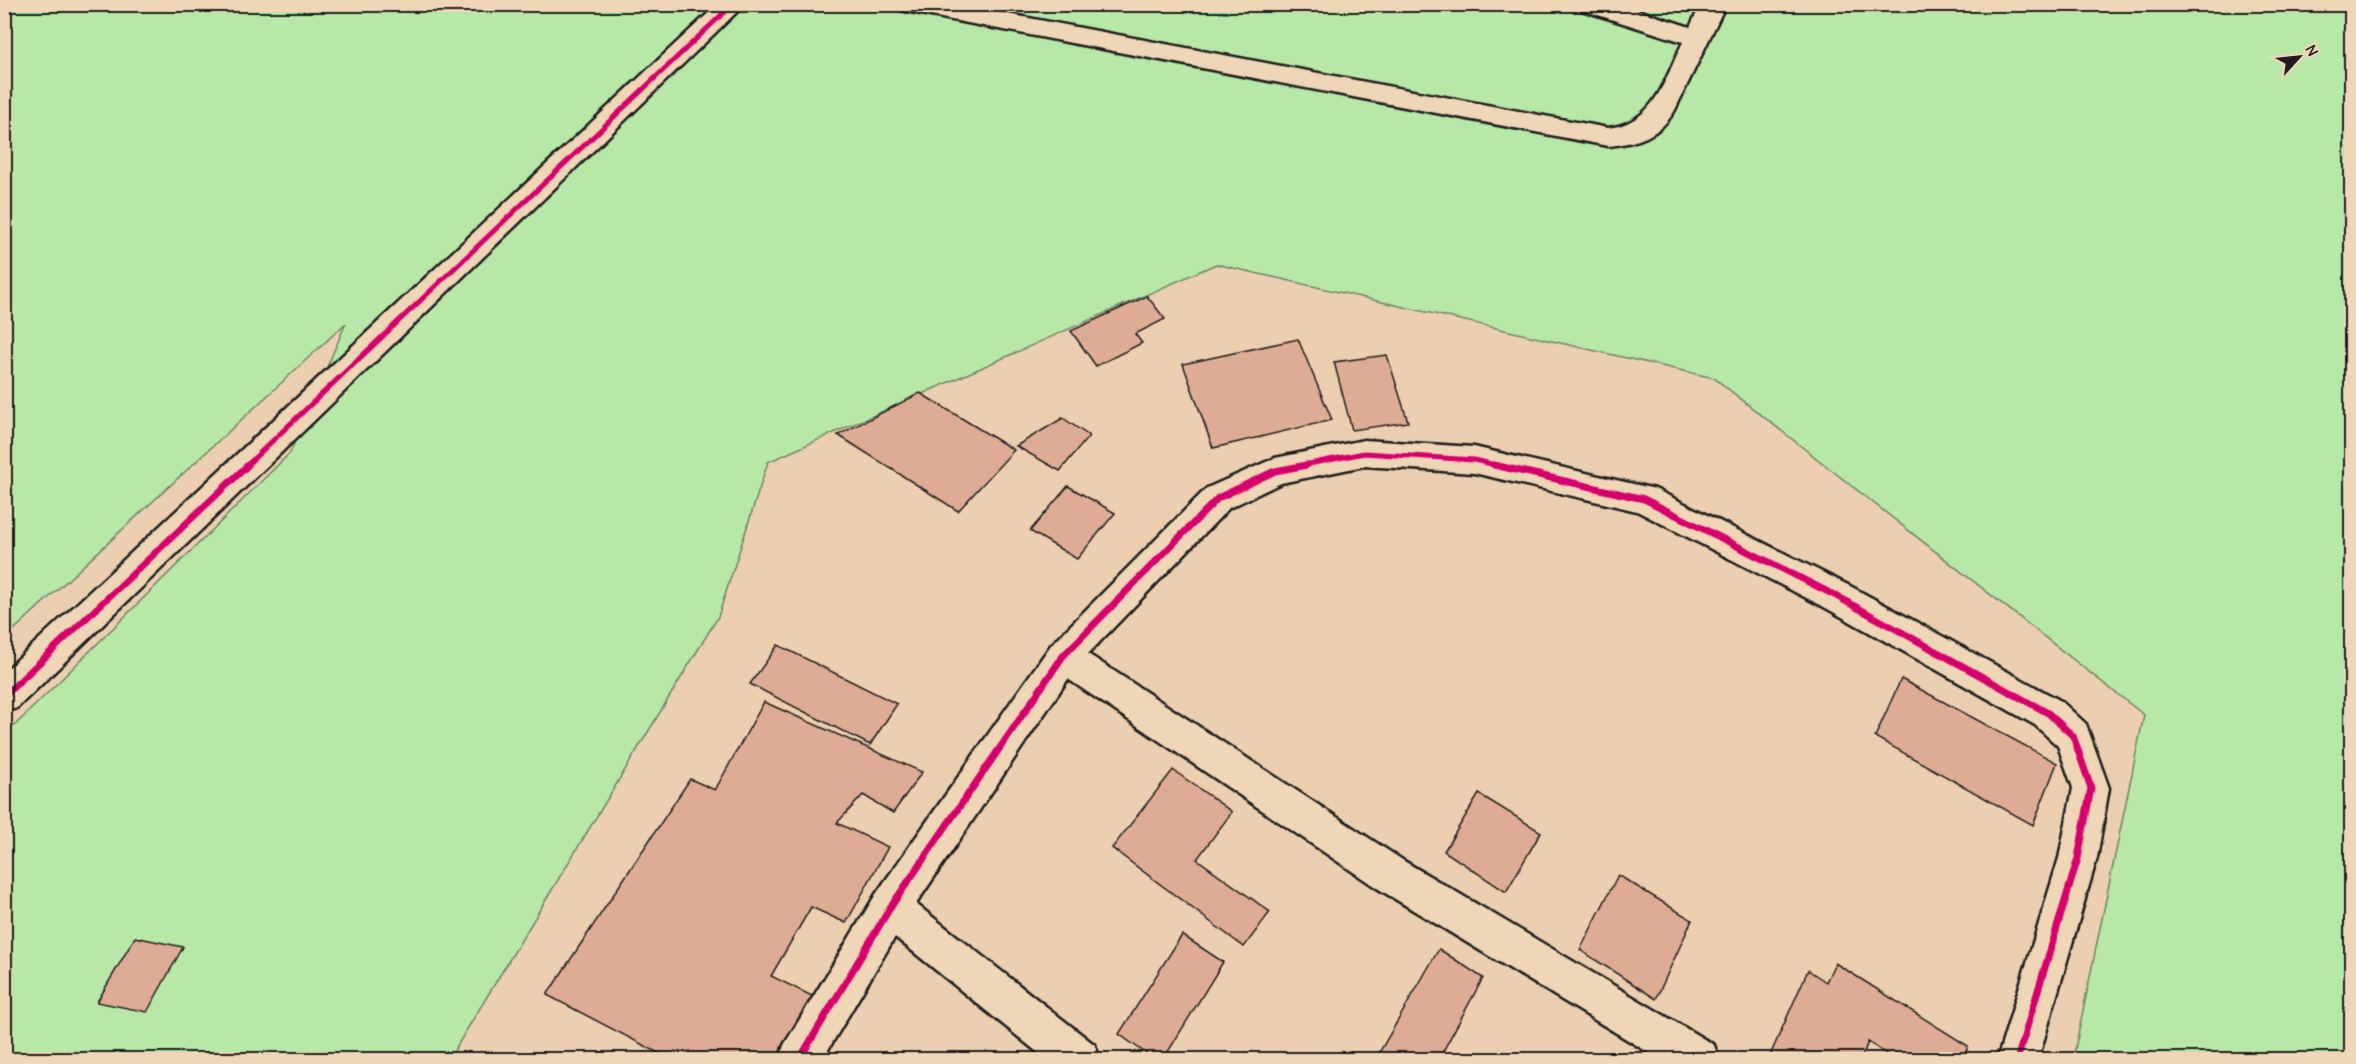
<svg xmlns="http://www.w3.org/2000/svg" width="2356" height="1064" font-family="'Comic Neue',sans-serif">
	<style>
		.green { fill: #b7e8a8; stroke: #6a8262; stroke-width: 1.5 }
		.building { fill: #deac95; stroke: #1c1c1c; stroke-width: 1.5 }
		.lines { fill: none; stroke-linecap: round; stroke-linejoin: round }
		.minor-casing { stroke: #1c1c1c; stroke-width: 5 }
		.minor { fill: #eed6b6; fill-rule: evenodd }
		.cycleway-far1-casing { stroke: #eed6b6; stroke-width: 8 }
		.cycleway-casing { stroke: #eed6b6; stroke-width: 10 }
		.cycleway-far1 { stroke: #d6006c; stroke-width: 5 }
		.cycleway { stroke: #d6006c; stroke-width: 7 }
	</style>
	<rect width="100%" height="100%" fill="#eccfb0"/>
	<filter id="ink" filterUnits="userSpaceOnUse"><feTurbulence type="fractalNoise" baseFrequency=".0167" numOctaves="2"/><feDisplacementMap in="SourceGraphic" scale="12" xChannelSelector="R" yChannelSelector="G"/><feConvolveMatrix kernelMatrix="1 2 1 2 8 2 1 2 1" color-interpolation-filters="sRGB"/></filter>
	<g filter="url(#ink)">
		<path class="green" d="M 5,5 L 2351,5 L 2351,1059 L 2073,1059 L 2144,715 L 1714,378 L 1216,264 L 768,462 L 718,617 L 449,1059 L 5,1059 L 5,735 L 290,453 L 346,323 L 5,638 Z"/>
		<path class="building" d="M 1147,296 L 1165,319 L 1135,334 L 1142,343 L 1096,366 L 1071,331 Z
			M 1298,339 L 1332,420 L 1213,448 L 1183,364 Z
			M 1387,355 L 1408,422 L 1352,430 L 1334,362 Z
			M 920,393 L 1014,450 L 958,511 L 838,435 Z
			M 1063,418 L 1089,436 L 1060,471 L 1016,446 Z
			M 1068,486 L 1115,513 L 1077,559 L 1030,531 Z
			M 778,645 L 897,704 L 870,745 L 750,684 Z
			M 1901,679 L 2057,763 L 2033,825 L 1875,737 Z
			M 764,702 L 922,772 L 893,813 L 863,795 L 837,823 L 888,847 L 846,923 L 811,907 L 771,976 L 812,996 L 776,1060 L 672,1060 L 547,995 L 690,779 L 715,790 Z
			M 1173,770 L 1232,812 L 1197,859 L 1270,912 L 1244,947 L 1112,848 Z
			M 1479,794 L 1541,832 L 1506,892 L 1444,851 Z
			M 1618,875 L 1692,920 L 1656,999 L 1580,950 Z
			M 1182,935 L 1223,962 L 1163,1060 L 1155,1060 L 1119,1034 Z
			M 135,937 L 183,947 L 147,1012 L 97,1002 Z
			M 1439,949 L 1483,978 L 1442,1053 L 1451,1060 L 1375,1060 Z
			M 1835,963 L 1968,1046 L 1963,1060 L 1895,1060 L 1868,1042 L 1861,1060 L 1768,1060 L 1808,970 L 1826,982 Z"/>
		<g class="lines">
			<defs>
				<path id="minor" d="M 718,4 L 745,4 L 17,708 L 4,712 L 4,672 Z
					M 898,4 L 955,4 L 1608,128 C 1656,122 1664,80 1683,42 L 1582,10 L 1579,4 L 1619,4 L 1690,27 L 1701,4 L 1726,4 L 1675,110 C 1660,136 1637,143 1608,146 L 910,12 L 901,10 Z
					M 1364,440 L 1474,447 L 1655,489 L 1850,586 L 2061,701 L 2086,724 L 2109,788 L 2097,858 L 2038,1060 L 1997,1060 L 2059,858 L 2073,788 L 2058,746 L 2035,725 L 1826,608 L 1637,511 L 1474,473 L 1364,466 L 1281,483 L 1229,508 L 1088,654 L 1404,861 L 1714,1045 L 1719,1060 L 1661,1060 L 1377,888 L 1068,679 L 916,904 L 1095,1045 L 1100,1060 L 1047,1060 L 895,937 L 822,1060 L 779,1060 L 784,1045 L 876,894 L 1051,645 L 1207,488 L 1275,458 Z"/>
			</defs>
			<use href="#minor" class="minor-casing"/>
			<use href="#minor" class="minor"/>
			<defs>
				<path id="cycleway-far1" d="M 246,466 L 733,4
					M 1299,466 L 1364,453 L 1474,460 L 1500,466"/>
				<path id="cycleway" d="M 1494,465 L 1644,499 L 1838,597 L 2048,713 L 2073,736 L 2091,788 L 2078,858 L 2017,1060
					M 4,696 L 248,465
					M 799,1060 L 890,908 L 1063,656 L 1218,498 L 1275,471 L 1307,465"/>
			</defs>
			<use href="#cycleway-far1" class="cycleway-far1-casing"/>
			<use href="#cycleway" class="cycleway-casing"/>
			<use href="#cycleway-far1" class="cycleway-far1"/>
			<use href="#cycleway" class="cycleway"/>
		</g>
	</g>
	<rect width="2356" height="1064" fill="none" stroke="#eed6b6" stroke-width="24"/>
	<rect x="12" y="12" width="2332" height="1040" fill="none" stroke="#1c1c1c" stroke-width="2" filter="url(#ink)"/>
	<g transform="translate(2299 57) rotate(63)" stroke="#eed6b6" stroke-width="4.5" paint-order="stroke">
	<path d="M0-4.5L10 22L0 15L-10 22Z" fill="#1c1c1c"/>
	<text y="-9" font-size="16" font-weight="bold" text-anchor="middle" fill="#1c1c1c">N</text>
	</g>
</svg>
